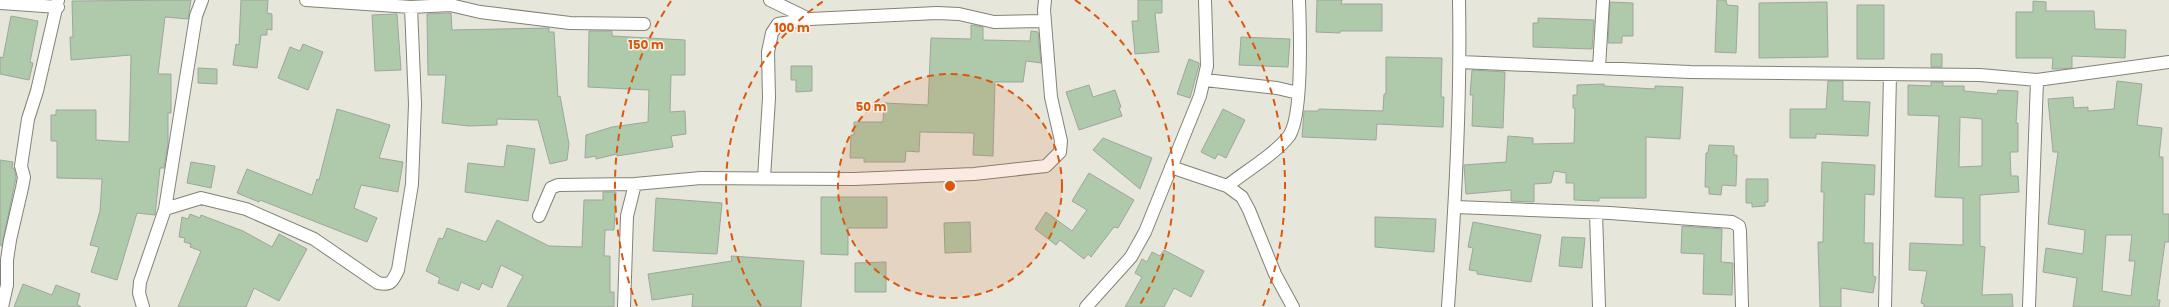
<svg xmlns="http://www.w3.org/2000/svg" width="2169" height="307" font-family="Poppins,sans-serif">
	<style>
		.building { fill: #aecaaa; stroke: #9ea69d; fill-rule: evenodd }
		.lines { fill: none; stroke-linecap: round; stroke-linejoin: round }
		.minor-casing { stroke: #828277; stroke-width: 14 }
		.minor { stroke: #fff; stroke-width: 12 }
		.ring { fill: none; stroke: #de560c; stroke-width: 2; stroke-dasharray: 7 5 }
		.centre { fill: #de560c; stroke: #f3f3e8; stroke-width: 2 }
		.ring-label { font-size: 12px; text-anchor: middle; font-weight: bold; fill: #de560c; stroke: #f3f3e8; stroke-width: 3; stroke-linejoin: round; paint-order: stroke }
	</style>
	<rect width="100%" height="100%" fill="#e6e6db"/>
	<path class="building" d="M 191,0 L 188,19 L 165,17 L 158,74 L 171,74 L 171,113 L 168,113 L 168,145 L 164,168 L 160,168 L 155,215 L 137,213 L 117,280 L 91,272 L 99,247 L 90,245 L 100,211 L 102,179 L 57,178 L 57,141 L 51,141 L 51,115 L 56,115 L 56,110 L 96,110 L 96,140 L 129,142 L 131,55 L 71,60 L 70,37 L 73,37 L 72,1 Z
		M 241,0 L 268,0 L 267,13 L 272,14 L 272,30 L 267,29 L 267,35 L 261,35 L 257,68 L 233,65 L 236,44 L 239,45 Z
		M 1138,0 L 1162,0 L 1162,13 L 1155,13 L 1159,52 L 1135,54 L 1132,21 L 1138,21 Z
		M 1317,0 L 1342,0 L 1341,4 L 1382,4 L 1382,31 L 1340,31 L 1340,33 L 1316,32 Z
		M 1717,0 L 1726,0 L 1727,5 L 1738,6 L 1736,53 L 1715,52 Z
		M 2033,1 L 2046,2 L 2046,11 L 2094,11 L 2095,29 L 2126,30 L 2125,58 L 2072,56 L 2072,68 L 2059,69 L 2052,69 L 2053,58 L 2016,58 L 2016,12 L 2033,12 Z
		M 1610,2 L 1633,3 L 1633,36 L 1622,36 L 1622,43 L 1608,43 Z
		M 1827,2 L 1828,57 L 1759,58 L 1759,3 Z
		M 1857,5 L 1884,5 L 1884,59 L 1857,59 Z
		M 451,13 L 452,30 L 549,28 L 549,32 L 554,32 L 558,97 L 560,96 L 569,144 L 567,160 L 550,164 L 538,120 L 497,119 L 497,125 L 469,126 L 442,123 L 446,75 L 428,75 L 427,14 Z
		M 397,14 L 401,70 L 375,71 L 372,15 Z
		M 11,16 L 38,21 L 30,62 L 33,63 L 29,80 L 0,74 L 0,57 L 3,58 Z
		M 1538,18 L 1594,20 L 1592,49 L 1533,47 L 1533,23 L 1538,23 Z
		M 971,25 L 983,27 L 983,40 L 1030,41 L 1031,31 L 1038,32 L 1041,63 L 1026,61 L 1023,82 L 995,82 L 993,156 L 973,155 L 974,133 L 920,132 L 919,152 L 906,151 L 905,162 L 864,162 L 864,158 L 850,158 L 851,135 L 854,135 L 854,122 L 883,122 L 884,103 L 928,105 L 931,38 L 971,39 Z
		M 589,31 L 612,31 L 612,36 L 685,40 L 685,75 L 671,75 L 670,112 L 685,111 L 686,134 L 671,136 L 673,147 L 617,156 L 617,154 L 596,159 L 596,156 L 585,158 L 586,135 L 612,127 L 648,122 L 649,90 L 588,87 Z
		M 1241,37 L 1290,39 L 1288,67 L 1239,65 Z
		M 303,44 L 323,52 L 308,90 L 278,78 L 290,47 L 300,51 Z
		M 1931,54 L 1942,54 L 1942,67 L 1931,67 Z
		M 1386,57 L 1442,58 L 1441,97 L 1444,97 L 1443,127 L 1377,124 L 1376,140 L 1302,137 L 1304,111 L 1318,111 L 1319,109 L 1383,111 L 1384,94 L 1386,94 Z
		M 1189,59 L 1199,63 L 1199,65 L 1190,98 L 1177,94 Z
		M 791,66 L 812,66 L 812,91 L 796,92 L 796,80 L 791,80 Z
		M 198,68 L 217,69 L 217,84 L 198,83 Z
		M 1472,70 L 1505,72 L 1503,128 L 1472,126 L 1473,95 L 1470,95 Z
		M 1828,81 L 1843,81 L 1843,101 L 1870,102 L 1868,136 L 1816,134 L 1816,138 L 1790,138 L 1790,109 L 1826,109 Z
		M 2117,81 L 2142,84 L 2137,125 L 2162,128 L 2159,157 L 2163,157 L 2163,214 L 2169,214 L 2169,242 L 2165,242 L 2157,300 L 2160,300 L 2159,307 L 2073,307 L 2077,278 L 2043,272 L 2046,248 L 2083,254 L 2085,230 L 2048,224 L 2058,152 L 2053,152 L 2048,99 L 2073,97 L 2074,108 L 2088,107 L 2088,111 L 2114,109 ZM 2106,235 L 2132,235 L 2129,261 L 2135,261 L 2131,296 L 2102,291 Z
		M 1931,82 L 1943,82 L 1943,86 L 1964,86 L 1964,91 L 1997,94 L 1998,90 L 2018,91 L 2016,123 L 2018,123 L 2018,152 L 2010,152 L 2011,176 L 2018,176 L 2019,192 L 1980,195 L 1980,246 L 1985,247 L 1982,295 L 2012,294 L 2013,307 L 1924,307 L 1924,304 L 1921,303 L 1927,271 L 1909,270 L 1910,243 L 1963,245 L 1963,198 L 1935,197 L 1939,116 L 1908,115 L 1908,85 L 1931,86 ZM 1960,117 L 1982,119 L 1982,166 L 1959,167 Z
		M 1604,84 L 1604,86 L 1655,89 L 1655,86 L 1683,87 L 1680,139 L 1646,137 L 1646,198 L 1599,198 L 1599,201 L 1574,200 L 1574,183 L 1566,183 L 1566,173 L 1554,171 L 1551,183 L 1534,184 L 1534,202 L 1511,201 L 1511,190 L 1466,194 L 1464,165 L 1506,162 L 1508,136 L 1533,138 L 1533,144 L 1574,143 L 1575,108 L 1573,108 L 1573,95 L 1577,95 L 1577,85 Z
		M 1089,85 L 1093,97 L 1115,90 L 1121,107 L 1119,108 L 1122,116 L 1079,130 L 1066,92 Z
		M 337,109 L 390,125 L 379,158 L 403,162 L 398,192 L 361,185 L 354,208 L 377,218 L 367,242 L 260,200 L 259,202 L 237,193 L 247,169 L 312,195 L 317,179 L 319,180 Z
		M 1223,109 L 1245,120 L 1226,158 L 1218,154 L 1215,159 L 1201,152 Z
		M 1103,138 L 1152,158 L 1140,189 L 1093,150 Z
		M 507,145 L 535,149 L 528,201 L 465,192 L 468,163 L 504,167 Z
		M 1709,145 L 1734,146 L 1734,155 L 1737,155 L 1736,186 L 1722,185 L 1721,195 L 1709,194 L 1709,187 L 1705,187 L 1706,153 L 1708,153 Z
		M 0,160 L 13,162 L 12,168 L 14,168 L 16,177 L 2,246 L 0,245 Z
		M 191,162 L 215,166 L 211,188 L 187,183 Z
		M 1822,162 L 1875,165 L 1874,195 L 1865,194 L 1864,243 L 1873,243 L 1873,276 L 1876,277 L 1873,293 L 1841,288 L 1841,307 L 1820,307 L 1818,242 L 1823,242 L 1824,192 L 1821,192 Z
		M 1089,173 L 1134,200 L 1118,228 L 1114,227 L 1091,257 L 1088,254 L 1084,259 L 1060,240 L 1056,245 L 1035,229 L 1046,212 L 1072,231 L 1087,210 L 1072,201 Z
		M 1746,179 L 1768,179 L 1768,202 L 1765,202 L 1765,206 L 1752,207 L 1752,203 L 1746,203 Z
		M 603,192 L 616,192 L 614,230 L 605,230 L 604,256 L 610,256 L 610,292 L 614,292 L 614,307 L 507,307 L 523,276 L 501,265 L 492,288 L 482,283 L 479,290 L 461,282 L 458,291 L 438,283 L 440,278 L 426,271 L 439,238 L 443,239 L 447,228 L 486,242 L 497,220 L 549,246 L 582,247 L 584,200 L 603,200 Z
		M 821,197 L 887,197 L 887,228 L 848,228 L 848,255 L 821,254 Z
		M 656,198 L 722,203 L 717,254 L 653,251 Z
		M 190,214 L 200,218 L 201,215 L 243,231 L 272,247 L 279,234 L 307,249 L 279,301 L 254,288 L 246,307 L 178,307 L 201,251 L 190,247 L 191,244 L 184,242 L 185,238 L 179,237 L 182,217 L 188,219 Z
		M 1375,217 L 1436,219 L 1434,252 L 1375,247 Z
		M 970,222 L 971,252 L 945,253 L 944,223 Z
		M 1473,222 L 1541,235 L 1531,282 L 1477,274 L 1477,271 L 1469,270 L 1473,248 L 1468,247 Z
		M 1682,226 L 1722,229 L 1721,262 L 1733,263 L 1732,295 L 1703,294 L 1704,254 L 1681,253 Z
		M 1562,237 L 1585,238 L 1582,268 L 1559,266 Z
		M 1164,250 L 1204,271 L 1191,297 L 1174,288 L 1164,307 L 1125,307 L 1142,277 L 1135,273 L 1142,259 L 1147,262 L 1152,252 L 1160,256 Z
		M 731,256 L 804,261 L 801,307 L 692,307 L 693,294 L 652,300 L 648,274 L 732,261 Z
		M 886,262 L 886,292 L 855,292 L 855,263 Z
		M 23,284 L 52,295 L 56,285 L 80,294 L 77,304 L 81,307 L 14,307 Z"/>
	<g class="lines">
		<defs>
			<path id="minor" d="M 306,0 L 411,7 L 450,5 L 480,12 L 570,23 L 644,24
				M 770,0 L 809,19
				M 0,3 L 58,7
				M 1460,62 L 1690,72 L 1980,75 L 2037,80 L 2169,62
				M 1599,68 L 1603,0
				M 1205,80 L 1277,88 L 1298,93
				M 1171,167 L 1227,186 L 1242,197 L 1249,210 L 1275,274 L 1293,307
				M 764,178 L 769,98 L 768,52 L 772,33 L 778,24 L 810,19 L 937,13 L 959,14 L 994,22 L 1045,21
				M 1227,186 C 1246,171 1275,154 1289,136 C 1303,116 1300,27 1299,0
				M 1455,207 L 1610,213 L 1732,222 L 1739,226 L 1740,231 L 1742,307
				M 165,209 L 201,198 L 246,209 L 314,239 L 378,283 C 391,286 393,281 398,270 L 412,184 L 415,104 L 411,7
				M 1596,213 L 1599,307
				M 539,216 L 551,188 L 558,185 L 635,184 L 701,178 L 854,179 L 974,174 L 1046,166 L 1060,152 L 1061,141 L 1051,97 L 1044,10 L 1045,0
				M 2,307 L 7,285 L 7,260 L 10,240 L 22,188 L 24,177 L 21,166 L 28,119 L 37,91 L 58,0
				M 143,307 L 139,293 L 140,282 L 165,209 L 196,16 L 202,0
				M 624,307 L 627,216 L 635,184
				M 1086,307 L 1131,257 L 1145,232 L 1200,96 L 1207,66 L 1205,0
				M 1448,307 C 1455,205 1461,103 1459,0
				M 1885,307 L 1890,74
				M 2029,307 L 2037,80"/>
		</defs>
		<use href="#minor" class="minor-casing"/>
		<use href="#minor" class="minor"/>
	</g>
	<circle cx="950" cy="186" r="112" fill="#de560c" fill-opacity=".12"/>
	<g class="ring">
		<circle cx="950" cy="186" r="112"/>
		<path d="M761 306A224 224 0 0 1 825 0M1075 0A224 224 0 0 1 1139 306"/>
		<path d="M637 306A335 335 0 0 1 671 1M1229 1A335 335 0 0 1 1263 306"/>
	</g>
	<circle cx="950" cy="186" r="6" class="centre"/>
	<g class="ring-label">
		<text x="792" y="32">100 m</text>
		<text x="646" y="49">150 m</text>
		<text x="871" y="111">50 m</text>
	</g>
</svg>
